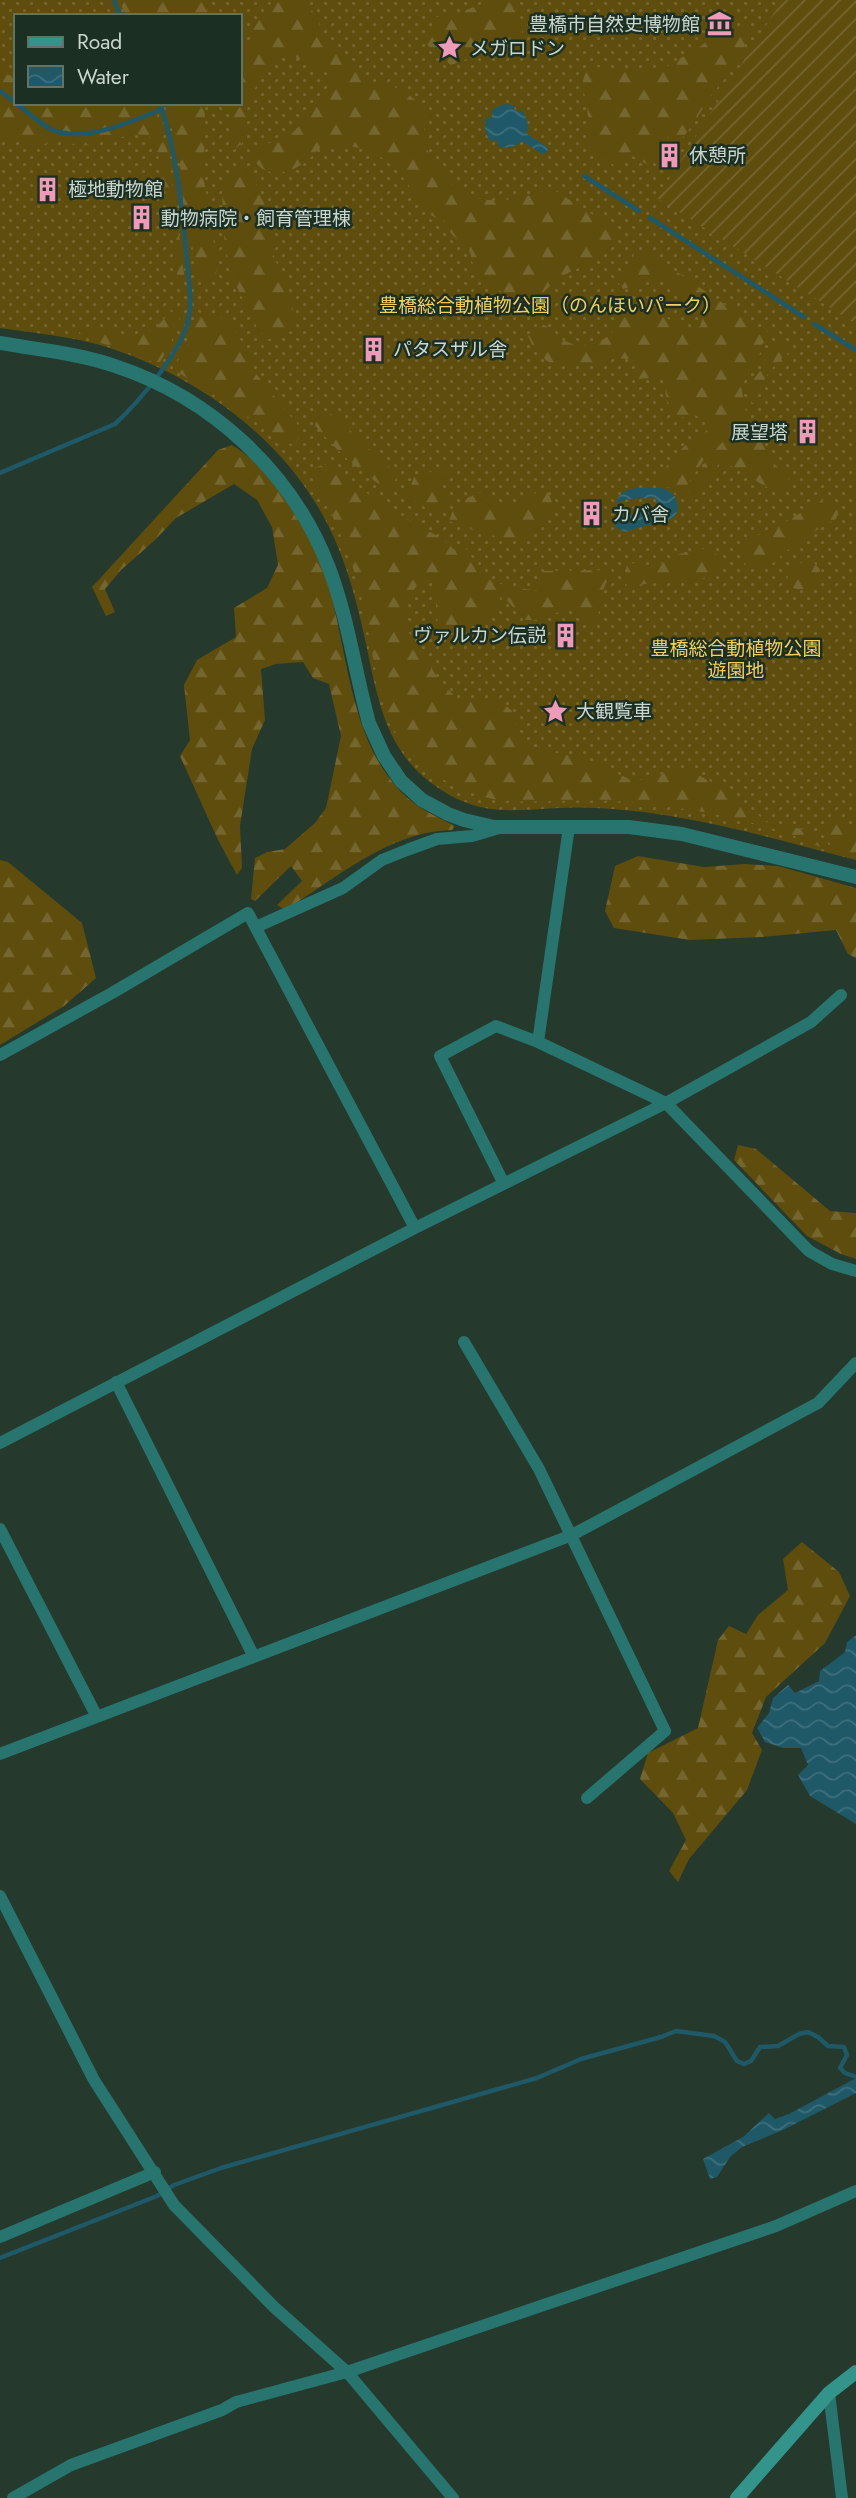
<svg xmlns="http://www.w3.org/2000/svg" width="856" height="2498" font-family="Jost,'Noto Sans JP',sans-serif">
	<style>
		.grass { fill: url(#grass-dots); fill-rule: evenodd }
		.forest { fill: url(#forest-firs) }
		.garden { fill: url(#garden-furrows) }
		.water { fill: url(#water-waves) }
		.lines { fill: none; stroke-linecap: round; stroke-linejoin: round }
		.stream { stroke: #1f5867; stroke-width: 4.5 }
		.minor { stroke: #28746e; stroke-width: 12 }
		.tertiary { stroke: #28746e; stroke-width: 14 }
		.secondary { stroke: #32948b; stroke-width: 14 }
		.labels { text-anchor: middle; stroke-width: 5; stroke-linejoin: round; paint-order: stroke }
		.poi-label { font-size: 19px; fill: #cad6ce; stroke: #1b2f23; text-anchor: start }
		.park-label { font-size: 19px; fill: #f2cf5f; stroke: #1b2f23 }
	</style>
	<defs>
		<pattern id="grass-dots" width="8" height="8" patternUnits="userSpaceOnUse" patternTransform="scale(1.75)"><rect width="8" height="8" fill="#5f4d0d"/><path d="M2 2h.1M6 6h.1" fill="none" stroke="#75662f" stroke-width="1.8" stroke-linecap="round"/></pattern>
		<pattern id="forest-firs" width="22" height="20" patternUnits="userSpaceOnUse" patternTransform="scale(1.75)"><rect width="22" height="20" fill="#5f4d0d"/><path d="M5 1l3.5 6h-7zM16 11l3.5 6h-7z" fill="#75662f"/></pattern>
		<pattern id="garden-furrows" width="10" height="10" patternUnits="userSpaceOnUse" patternTransform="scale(1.75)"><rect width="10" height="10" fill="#5f4d0d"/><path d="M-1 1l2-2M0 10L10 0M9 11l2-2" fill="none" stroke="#75662f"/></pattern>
		<pattern id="water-waves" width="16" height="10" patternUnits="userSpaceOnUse" patternTransform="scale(1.75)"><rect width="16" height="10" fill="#1f5867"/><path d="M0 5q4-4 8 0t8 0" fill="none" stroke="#3e6f7c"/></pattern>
	</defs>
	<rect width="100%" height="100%" fill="#25392c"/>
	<path class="grass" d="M 0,0 L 856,0 L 856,860 C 794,844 733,826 670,816 C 633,810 595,806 558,808 C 509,811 477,816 434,785 C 380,747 376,685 362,626 C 354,591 344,557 328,525 C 283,436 193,373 100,345 C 68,336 33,333 0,328 ZM 16,16 L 240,16 L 240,103 L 16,103 Z"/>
	<path class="forest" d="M 120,0 L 205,0 L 209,16 L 125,16 Z
		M 273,0 L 304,0 L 316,16 L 323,33 L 359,75 L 375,82 L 395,87 L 413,98 L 425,110 C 425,122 423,137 427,148 C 429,155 435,162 438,167 C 465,211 509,204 551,188 L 618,231 C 603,268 587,260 560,278 C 551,284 543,293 535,300 C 512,300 485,287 474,266 C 471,262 472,255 469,250 C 460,238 450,238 444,221 C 422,214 419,201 408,184 C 393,162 373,148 346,146 C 339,145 331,144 325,146 C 317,148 314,155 308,160 C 287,177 257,180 249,148 L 285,139 L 298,128 L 331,82 L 329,74 L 287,53 L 264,69 L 248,104 L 242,143 L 234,150 L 229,145 L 230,111 L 232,103 L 240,103 L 240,70 L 250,44 L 252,31 Z
		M 493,0 L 510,0 L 523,23 L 523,30 L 516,46 L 491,50 L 451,65 L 426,44 L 436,17 L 458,13 Z
		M 739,26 L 747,30 C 749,58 721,80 707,102 C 698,116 690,130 678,143 L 666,136 L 648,165 L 629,154 L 620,170 L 589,147 L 590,135 L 586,99 L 582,88 L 584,76 L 591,66 L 629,71 L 668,66 L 704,44 L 711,36 Z
		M 0,66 L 5,73 L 10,76 L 16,70 L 16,103 L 154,103 L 169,157 L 185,282 L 178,283 L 170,215 L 156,145 L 149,136 L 135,134 L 83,146 L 60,141 L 34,146 L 19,139 L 0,141 Z
		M 166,103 L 205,103 L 204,181 L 218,268 L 213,279 L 198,282 L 197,279 L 189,221 L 183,204 L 181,171 Z
		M 246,168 C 263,191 268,212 272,240 C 273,247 273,255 276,262 C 286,288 297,301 292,330 L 281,339 L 268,339 L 258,330 L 235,283 L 225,248 L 224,231 L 222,194 L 229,176 Z
		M 640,251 L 646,251 L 758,327 L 770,333 L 762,345 L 757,364 L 742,384 L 742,391 L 747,417 C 721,431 712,447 696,472 C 689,482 684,489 681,501 L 672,488 L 653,485 C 658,476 679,451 687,444 C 697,436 701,441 708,427 L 706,421 L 695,415 L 681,418 C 668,408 664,396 665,380 L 659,377 L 638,379 L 632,373 L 635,367 L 631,359 L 609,358 L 596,367 L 573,362 L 557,369 L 535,351 L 528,336 L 533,329 L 542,324 C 552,328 556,336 565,341 C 596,356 622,331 625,302 L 642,303 L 691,333 L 700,326 L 705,313 L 666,283 L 651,280 L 623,289 L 615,278 L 631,263 L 634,254 Z
		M 171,311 L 180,317 L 169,348 L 160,362 L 153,362 L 82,336 L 79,331 C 103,323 127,343 151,331 C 158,327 165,317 171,311 Z
		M 196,312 L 220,317 L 230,322 L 250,357 L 256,374 L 298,425 L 302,434 L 295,443 L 282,445 L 259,424 L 173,369 L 189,342 Z
		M 777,337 L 794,349 C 774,363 761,378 756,403 L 752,403 L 747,388 L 763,367 L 770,348 Z
		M 319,410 L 339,417 L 358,439 L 398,475 L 389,490 C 357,472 330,444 307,416 Z
		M 746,424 C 764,428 763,446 771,460 C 777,468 785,473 790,481 L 789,487 L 775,492 L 721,460 L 698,497 L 687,498 C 691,478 726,431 746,424 Z
		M 232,445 C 254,458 269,478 284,498 C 304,527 322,560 331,594 C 346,652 352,732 391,780 C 410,805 429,813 455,826 L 452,830 C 390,831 335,879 285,910 L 277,905 L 302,881 L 291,866 L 255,901 L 251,899 L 255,858 L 267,852 L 285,849 L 315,823 L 326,808 L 341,736 L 329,684 L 313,678 L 303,662 L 276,664 L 261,669 L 265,720 L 252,749 L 240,826 L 242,868 L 237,875 L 218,840 L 180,756 L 190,740 L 184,685 L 197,660 L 236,637 L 234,608 L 267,588 L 278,565 L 272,527 L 257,500 L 234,484 L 176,518 L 154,541 L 121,570 L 105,589 L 115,612 L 106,616 L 92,587 L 218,450 Z
		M 327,464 L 382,504 L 442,539 L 452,547 L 451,550 L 462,544 C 470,552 472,558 477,567 C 489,587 517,587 538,591 L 541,571 L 612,570 L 603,590 L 596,626 L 593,630 L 574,603 L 544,620 L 524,620 L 502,594 L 497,607 L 487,617 L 457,636 L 441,627 L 436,617 L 436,576 L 430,583 L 416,587 L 406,599 L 404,625 L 441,683 L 458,699 L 502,702 L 512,711 L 518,732 L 537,750 L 583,757 L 631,780 L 652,779 L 668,770 L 685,768 L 736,795 L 766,822 L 817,832 L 820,847 C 760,818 680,806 614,801 C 578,799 543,803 508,801 C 459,797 411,766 390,722 C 386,714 385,704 382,696 C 372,660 368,623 359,588 C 348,547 332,512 311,476 L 313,468 Z
		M 447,467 L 447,472 L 442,477 L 442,489 L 447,499 L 441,514 L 434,513 L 407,496 L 414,477 Z
		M 546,489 C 552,500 556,509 548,519 C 545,523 542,529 538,532 C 517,549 472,529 449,521 L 455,504 L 480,492 C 490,505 506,510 521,503 C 531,499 535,490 546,489 Z
		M 824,499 L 830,502 L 838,512 L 836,519 C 822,527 801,539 789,549 C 776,559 759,583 743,561 C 738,554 738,548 741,540 L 768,532 Z
		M 706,548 C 717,550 720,559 719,569 L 704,578 L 627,586 L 623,580 L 627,565 L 634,563 C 656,571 663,560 683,553 C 688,551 699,550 706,548 Z
		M 809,560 L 813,561 L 820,570 L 817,582 C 809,590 797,591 788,586 L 786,581 C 790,571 798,562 809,560 Z
		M 834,819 L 856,827 L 856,857 L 832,851 L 826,832 L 826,825 Z
		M 638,856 L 704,867 L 745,864 L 778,866 L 856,888 L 856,958 L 848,954 L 836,930 L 762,937 L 690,940 L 614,928 L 605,911 L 615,866 Z
		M 0,860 L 8,862 L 82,923 L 96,978 L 64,1006 L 0,1045 Z
		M 738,1145 L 756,1149 L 830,1211 L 856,1213 L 856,1259 L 841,1254 L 807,1236 L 734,1160 Z
		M 802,1542 L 839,1572 L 850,1596 L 825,1643 L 766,1697 L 752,1733 L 762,1750 L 747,1790 L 689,1859 L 678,1882 L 669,1871 L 686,1840 L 673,1813 L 640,1779 L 648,1753 L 698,1728 L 718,1640 L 729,1626 L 746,1634 L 758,1615 L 788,1590 L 783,1559 Z"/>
	<path class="garden" d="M 782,0 L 856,0 L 856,324 L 657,198 Z"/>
	<path class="water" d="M 508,104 L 515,106 L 514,109 L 519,112 L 521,110 C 528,117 529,125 527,134 L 549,148 L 544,155 L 522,141 C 514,148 507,149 497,146 L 499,143 L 495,140 L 492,142 C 485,135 484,128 486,117 L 490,119 L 493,114 L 490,112 L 500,105 Z
		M 661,488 C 669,490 675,494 677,502 C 683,524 654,523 641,527 C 635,528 630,531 625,532 L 615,527 L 615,518 L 654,509 L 658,504 L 655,498 L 629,499 L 616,503 C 621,484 645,488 661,488 Z
		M 856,1635 L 856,1824 L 810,1796 L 798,1775 L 808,1765 L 801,1748 L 783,1748 L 765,1742 L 757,1728 L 769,1713 L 773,1698 L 788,1685 L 795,1693 L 819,1681 L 820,1671 L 845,1652 L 847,1642 Z
		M 856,2078 L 856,2093 L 783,2130 L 742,2147 L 730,2157 L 717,2177 L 710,2179 L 703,2159 L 743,2137 L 769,2113 L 775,2119 L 789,2114 Z"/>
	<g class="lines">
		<path class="stream" d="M 114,0 L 120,16
			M 0,91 L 16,103
			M 16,103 C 26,111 36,120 47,127 C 78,146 131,122 162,109
			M 584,176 L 639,211
			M 650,218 L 804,317
			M 814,324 L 856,350
			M 0,473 L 115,424 C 140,401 177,356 187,325 C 193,305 189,282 187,261 C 182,209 177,153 160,103
			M 0,2258 L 157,2196 L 174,2185 L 221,2168 L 537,2078 L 581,2059 L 661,2037 L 676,2031 L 714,2036 L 725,2042 L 737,2061 L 744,2064 L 751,2061 L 760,2047 L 778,2046 L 799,2034 L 808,2032 L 818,2037 L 828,2046 L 844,2047 L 847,2055 L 840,2068 L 845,2073 L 856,2077"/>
		<path class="minor" d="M 569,827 L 538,1042 L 666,1103 L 809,1251 L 832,1264 L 856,1271
			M 256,927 L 343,888 L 382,860 L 407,850 L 437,839 L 472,836 L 499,828
			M 0,1055 L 112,993 L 248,913 L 415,1228 L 666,1103 L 811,1022 L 841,995
			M 503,1182 L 440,1056 L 496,1026 L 538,1042
			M 464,1342 L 539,1469 L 665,1731 L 587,1798
			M 116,1382 L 254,1657
			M 0,1443 L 415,1228
			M 0,1529 L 97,1717
			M 0,1754 L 572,1535 L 818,1403 L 856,1363
			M 0,1896 L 94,2080 L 174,2205 L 274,2307 L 347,2372 L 453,2498
			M 0,2237 L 155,2172
			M 829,2393 L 842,2498
			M 13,2498 L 71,2465 L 222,2410 L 236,2402 L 347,2372 L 776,2226 L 856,2191"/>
		<path class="tertiary" d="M 0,343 C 38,350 78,353 115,366 C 212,398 293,473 329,568 C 348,618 355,672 369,723 L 384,756 L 401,781 L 422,800 L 448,814 L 464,820 L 494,827 L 629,827 L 682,834 L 856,877"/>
		<path class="secondary" d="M 737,2498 L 829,2393 L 856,2372"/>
	</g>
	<defs>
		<symbol id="museum-bare" viewBox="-9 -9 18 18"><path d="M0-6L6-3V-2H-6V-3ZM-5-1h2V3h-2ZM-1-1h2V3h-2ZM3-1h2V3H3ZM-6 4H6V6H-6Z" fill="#ef9ab8" stroke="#1b2f23" stroke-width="2.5" paint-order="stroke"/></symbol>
		<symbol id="sight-bare" viewBox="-9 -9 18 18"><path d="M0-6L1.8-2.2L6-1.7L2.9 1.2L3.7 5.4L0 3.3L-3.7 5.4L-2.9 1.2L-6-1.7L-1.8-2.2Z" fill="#ef9ab8" stroke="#1b2f23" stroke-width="2.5" paint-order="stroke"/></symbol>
		<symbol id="building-bare" viewBox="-9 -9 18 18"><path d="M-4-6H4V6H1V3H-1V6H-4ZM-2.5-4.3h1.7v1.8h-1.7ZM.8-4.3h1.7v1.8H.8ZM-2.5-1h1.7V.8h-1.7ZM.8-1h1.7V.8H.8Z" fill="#ef9ab8" stroke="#1b2f23" stroke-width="2.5" paint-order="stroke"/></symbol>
	</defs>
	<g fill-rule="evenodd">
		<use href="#museum-bare" x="702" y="6" width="35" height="35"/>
		<use href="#sight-bare" x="432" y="30" width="35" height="35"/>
		<use href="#building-bare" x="652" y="138" width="35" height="35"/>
		<use href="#building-bare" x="30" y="172" width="35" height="35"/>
		<use href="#building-bare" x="124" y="200" width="35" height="35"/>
		<use href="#building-bare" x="356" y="332" width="35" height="35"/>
		<use href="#building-bare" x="790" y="414" width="35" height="35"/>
		<use href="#building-bare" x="574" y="496" width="35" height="35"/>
		<use href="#building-bare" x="548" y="618" width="35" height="35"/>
		<use href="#sight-bare" x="538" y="694" width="35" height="35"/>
	</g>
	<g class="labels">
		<g class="poi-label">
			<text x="700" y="31" text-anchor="end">豊橋市自然史博物館</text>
			<text x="470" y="55">メガロドン</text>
			<text x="689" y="162">休憩所</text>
			<text x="68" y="196">極地動物館</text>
			<text x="161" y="225">動物病院・飼育管理棟</text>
			<text x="393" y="356">パタスザル舎</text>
			<text x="788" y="439" text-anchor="end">展望塔</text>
			<text x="612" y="521">カバ舎</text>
			<text x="546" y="642" text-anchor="end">ヴァルカン伝説</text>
			<text x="576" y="718">大観覧車</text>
		</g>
		<g class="park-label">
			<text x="550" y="312">豊橋総合動植物公園（のんほいパーク）</text>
			<text x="736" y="655">豊橋総合動植物公園<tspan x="736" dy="22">遊園地</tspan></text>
		</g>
	</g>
	<rect x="14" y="14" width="228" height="91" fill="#1b2f23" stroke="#617267" stroke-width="2"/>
	<rect x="28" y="37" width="35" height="10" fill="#32948b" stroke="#617267" stroke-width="2"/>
	<text x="77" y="49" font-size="21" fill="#cad6ce">Road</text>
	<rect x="28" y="66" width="35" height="21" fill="url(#water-waves)" stroke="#617267" stroke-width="2"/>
	<text x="77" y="84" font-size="21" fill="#cad6ce">Water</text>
</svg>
